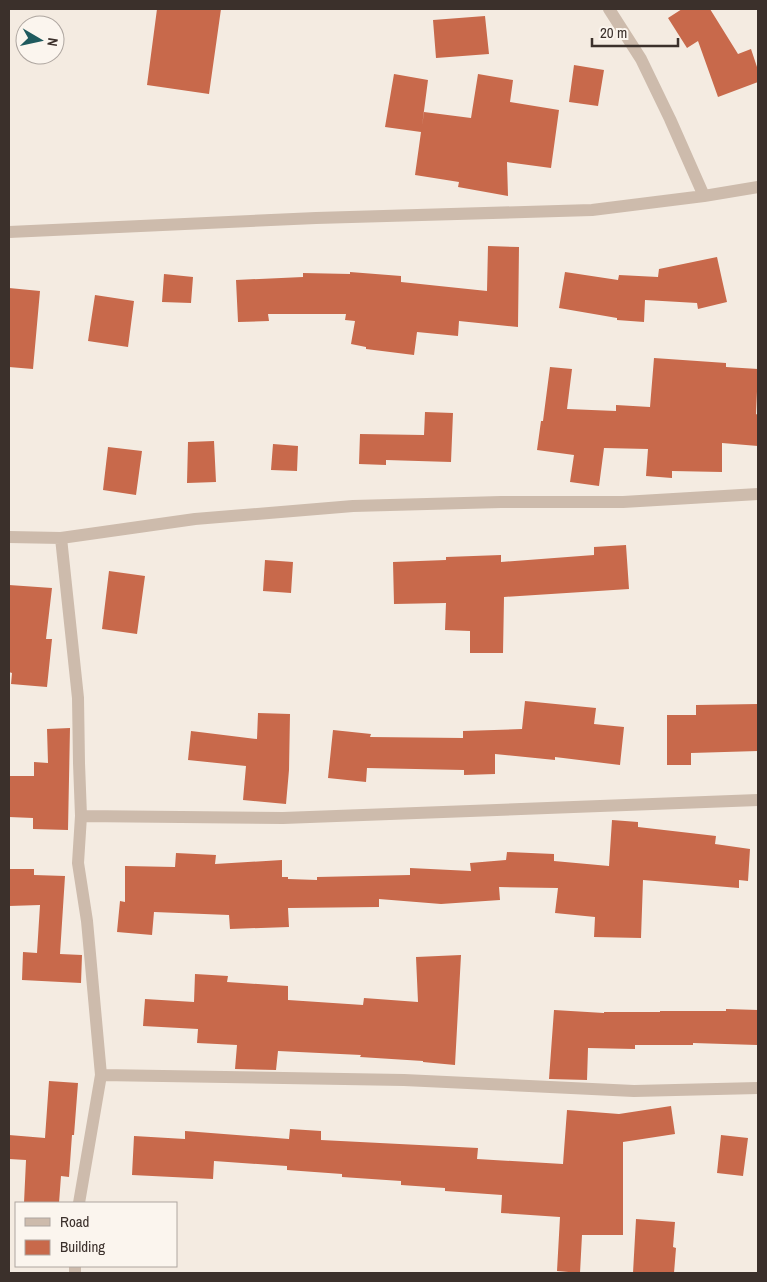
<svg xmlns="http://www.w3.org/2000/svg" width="767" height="1282" font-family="'Archivo Narrow',sans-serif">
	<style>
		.building { fill: #c8694b }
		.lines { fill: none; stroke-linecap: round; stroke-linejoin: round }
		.minor { stroke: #cdbbac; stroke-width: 12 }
	</style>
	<rect width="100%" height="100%" fill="#f4ebe1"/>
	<path class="building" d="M 157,9 L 221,9 L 209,94 L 147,85 Z
		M 682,9 L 710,9 L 738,54 L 751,49 L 758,70 L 758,82 L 718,97 L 698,41 L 687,48 L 668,18 Z
		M 485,16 L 489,54 L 436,58 L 433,20 Z
		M 574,65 L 604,70 L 598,106 L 569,102 Z
		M 394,74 L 428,80 L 422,126 L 424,112 L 471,118 L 478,74 L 513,80 L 510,102 L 559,110 L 551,168 L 507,162 L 508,196 L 458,187 L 459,182 L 415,175 L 421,132 L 385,127 Z
		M 488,246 L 519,247 L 518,327 L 459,321 L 458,336 L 417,332 L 414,355 L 366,349 L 366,347 L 351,344 L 355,321 L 345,320 L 346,314 L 268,314 L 269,321 L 238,322 L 236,280 L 303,277 L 303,273 L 350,274 L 350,272 L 401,276 L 401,282 L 487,291 Z
		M 717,257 L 727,302 L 698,309 L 697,303 L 645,300 L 644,322 L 617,320 L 617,318 L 559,308 L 565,272 L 618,280 L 619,275 L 658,277 L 659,269 Z
		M 164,274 L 193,277 L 191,303 L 162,302 Z
		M 9,288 L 40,291 L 33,369 L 9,367 Z
		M 95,295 L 134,301 L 128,347 L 88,341 Z
		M 654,358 L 726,363 L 726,367 L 758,369 L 756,414 L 758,415 L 758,446 L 722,443 L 722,472 L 672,471 L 672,478 L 646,476 L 648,449 L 604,448 L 599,486 L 570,482 L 574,455 L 537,450 L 541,421 L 543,421 L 550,367 L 572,369 L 567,409 L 616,411 L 616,405 L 650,407 Z
		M 425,412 L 453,413 L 451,462 L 386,460 L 386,465 L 359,464 L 360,434 L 424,435 Z
		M 214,441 L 216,482 L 187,483 L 188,442 Z
		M 273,444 L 298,446 L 297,471 L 271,470 Z
		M 108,447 L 142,451 L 136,495 L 103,490 Z
		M 626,545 L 629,589 L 504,597 L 503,653 L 470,653 L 470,631 L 445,630 L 446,603 L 394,604 L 393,562 L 446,560 L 446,557 L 501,555 L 501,562 L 594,555 L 594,547 Z
		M 265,560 L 293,562 L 291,593 L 263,591 Z
		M 109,571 L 145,576 L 137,634 L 102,629 Z
		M 9,585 L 52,588 L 46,639 L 52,639 L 47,687 L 11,684 L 12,673 L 9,672 Z
		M 525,701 L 596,708 L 594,724 L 624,727 L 620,765 L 555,757 L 555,760 L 495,754 L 495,774 L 464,775 L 464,770 L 367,768 L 366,782 L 328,778 L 333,730 L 371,734 L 370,737 L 463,738 L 463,731 L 522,729 Z
		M 758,704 L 758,751 L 691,753 L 691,765 L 667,765 L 667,715 L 696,715 L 696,705 Z
		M 258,713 L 290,714 L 289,770 L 286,804 L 243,800 L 246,766 L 188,760 L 191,731 L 257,739 Z
		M 70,728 L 68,830 L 33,829 L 33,818 L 9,817 L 9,776 L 34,776 L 34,762 L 48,763 L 47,729 Z
		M 612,820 L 638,822 L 638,827 L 716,836 L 715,844 L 750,849 L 748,881 L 739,880 L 739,888 L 643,880 L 641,938 L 594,937 L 595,917 L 555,913 L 558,888 L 499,887 L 500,900 L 441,904 L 379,899 L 379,907 L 288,908 L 289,927 L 230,929 L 229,915 L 154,912 L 152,935 L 117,932 L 120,901 L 125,902 L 125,866 L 175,867 L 176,853 L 216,855 L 215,864 L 282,860 L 282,877 L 288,877 L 288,879 L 317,880 L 317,877 L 410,875 L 410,868 L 471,871 L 470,863 L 506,860 L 507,852 L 554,854 L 554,861 L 609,866 Z
		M 9,869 L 34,869 L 34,875 L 65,876 L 60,954 L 82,955 L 81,983 L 22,980 L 23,952 L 37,953 L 40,905 L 9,906 Z
		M 461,955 L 455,1065 L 423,1062 L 423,1061 L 360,1057 L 361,1055 L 278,1051 L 276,1070 L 235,1069 L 237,1045 L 197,1043 L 198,1029 L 143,1026 L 145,999 L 194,1002 L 195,974 L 228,976 L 227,982 L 288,986 L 288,1000 L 363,1005 L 364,998 L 418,1002 L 416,957 Z
		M 726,1009 L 758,1010 L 757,1045 L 693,1043 L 693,1045 L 635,1045 L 635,1049 L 588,1048 L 587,1080 L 549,1079 L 554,1010 L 604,1013 L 604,1012 L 660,1012 L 660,1011 L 726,1011 Z
		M 49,1081 L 78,1083 L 74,1135 L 72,1135 L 69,1177 L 61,1176 L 59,1203 L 24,1203 L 26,1160 L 9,1159 L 9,1135 L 45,1138 Z
		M 671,1106 L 675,1134 L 623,1142 L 623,1235 L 582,1235 L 580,1273 L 557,1271 L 560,1217 L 501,1213 L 502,1195 L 445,1191 L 445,1188 L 401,1185 L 401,1181 L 342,1177 L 342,1174 L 287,1170 L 287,1166 L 214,1161 L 213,1179 L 132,1175 L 134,1136 L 185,1139 L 185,1131 L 289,1139 L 290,1129 L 321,1131 L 321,1140 L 478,1148 L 477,1159 L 563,1164 L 567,1110 L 619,1114 Z
		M 721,1135 L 748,1138 L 743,1176 L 717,1173 Z
		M 636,1219 L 675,1222 L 673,1247 L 676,1248 L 674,1273 L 633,1273 Z"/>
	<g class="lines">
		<path class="minor" d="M 609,9 L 641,59 L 670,119 L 704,196
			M 9,232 L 316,218 L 592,210 L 704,196 L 758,187
			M 9,537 L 61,538 L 195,519 L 353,506 L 501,502 L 623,502 L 758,494
			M 61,538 L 78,698 L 79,763 L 81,816 L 78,863 L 87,921 L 101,1075 L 79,1203
			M 81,816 L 283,818 L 758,800
			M 101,1075 L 404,1080 L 634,1091 L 758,1088
			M 75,1273 L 75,1266"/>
	</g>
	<rect width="767" height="1282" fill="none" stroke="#3b302b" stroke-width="20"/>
	<rect x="15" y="1202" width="162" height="65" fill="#fbf5ee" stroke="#aea6a0"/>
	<rect x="25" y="1218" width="25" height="8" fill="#cdbbac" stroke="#aea6a0"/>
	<text x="60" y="1227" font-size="15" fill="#3b302b">Road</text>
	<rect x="25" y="1240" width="25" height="15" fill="#c8694b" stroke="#aea6a0"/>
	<text x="60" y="1252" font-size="15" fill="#3b302b">Building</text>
	<g transform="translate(40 40) rotate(99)"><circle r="24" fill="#fbf5ee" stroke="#aea6a0"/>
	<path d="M0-4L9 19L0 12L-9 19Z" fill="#1f5a5e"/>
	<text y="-8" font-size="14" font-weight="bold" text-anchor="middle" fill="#3b302b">N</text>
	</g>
	<path d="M592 38v8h86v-8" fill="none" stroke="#3b302b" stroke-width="2.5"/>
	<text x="600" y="38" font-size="15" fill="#3b302b" stroke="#fbf5ee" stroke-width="4" paint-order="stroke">20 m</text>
</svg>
